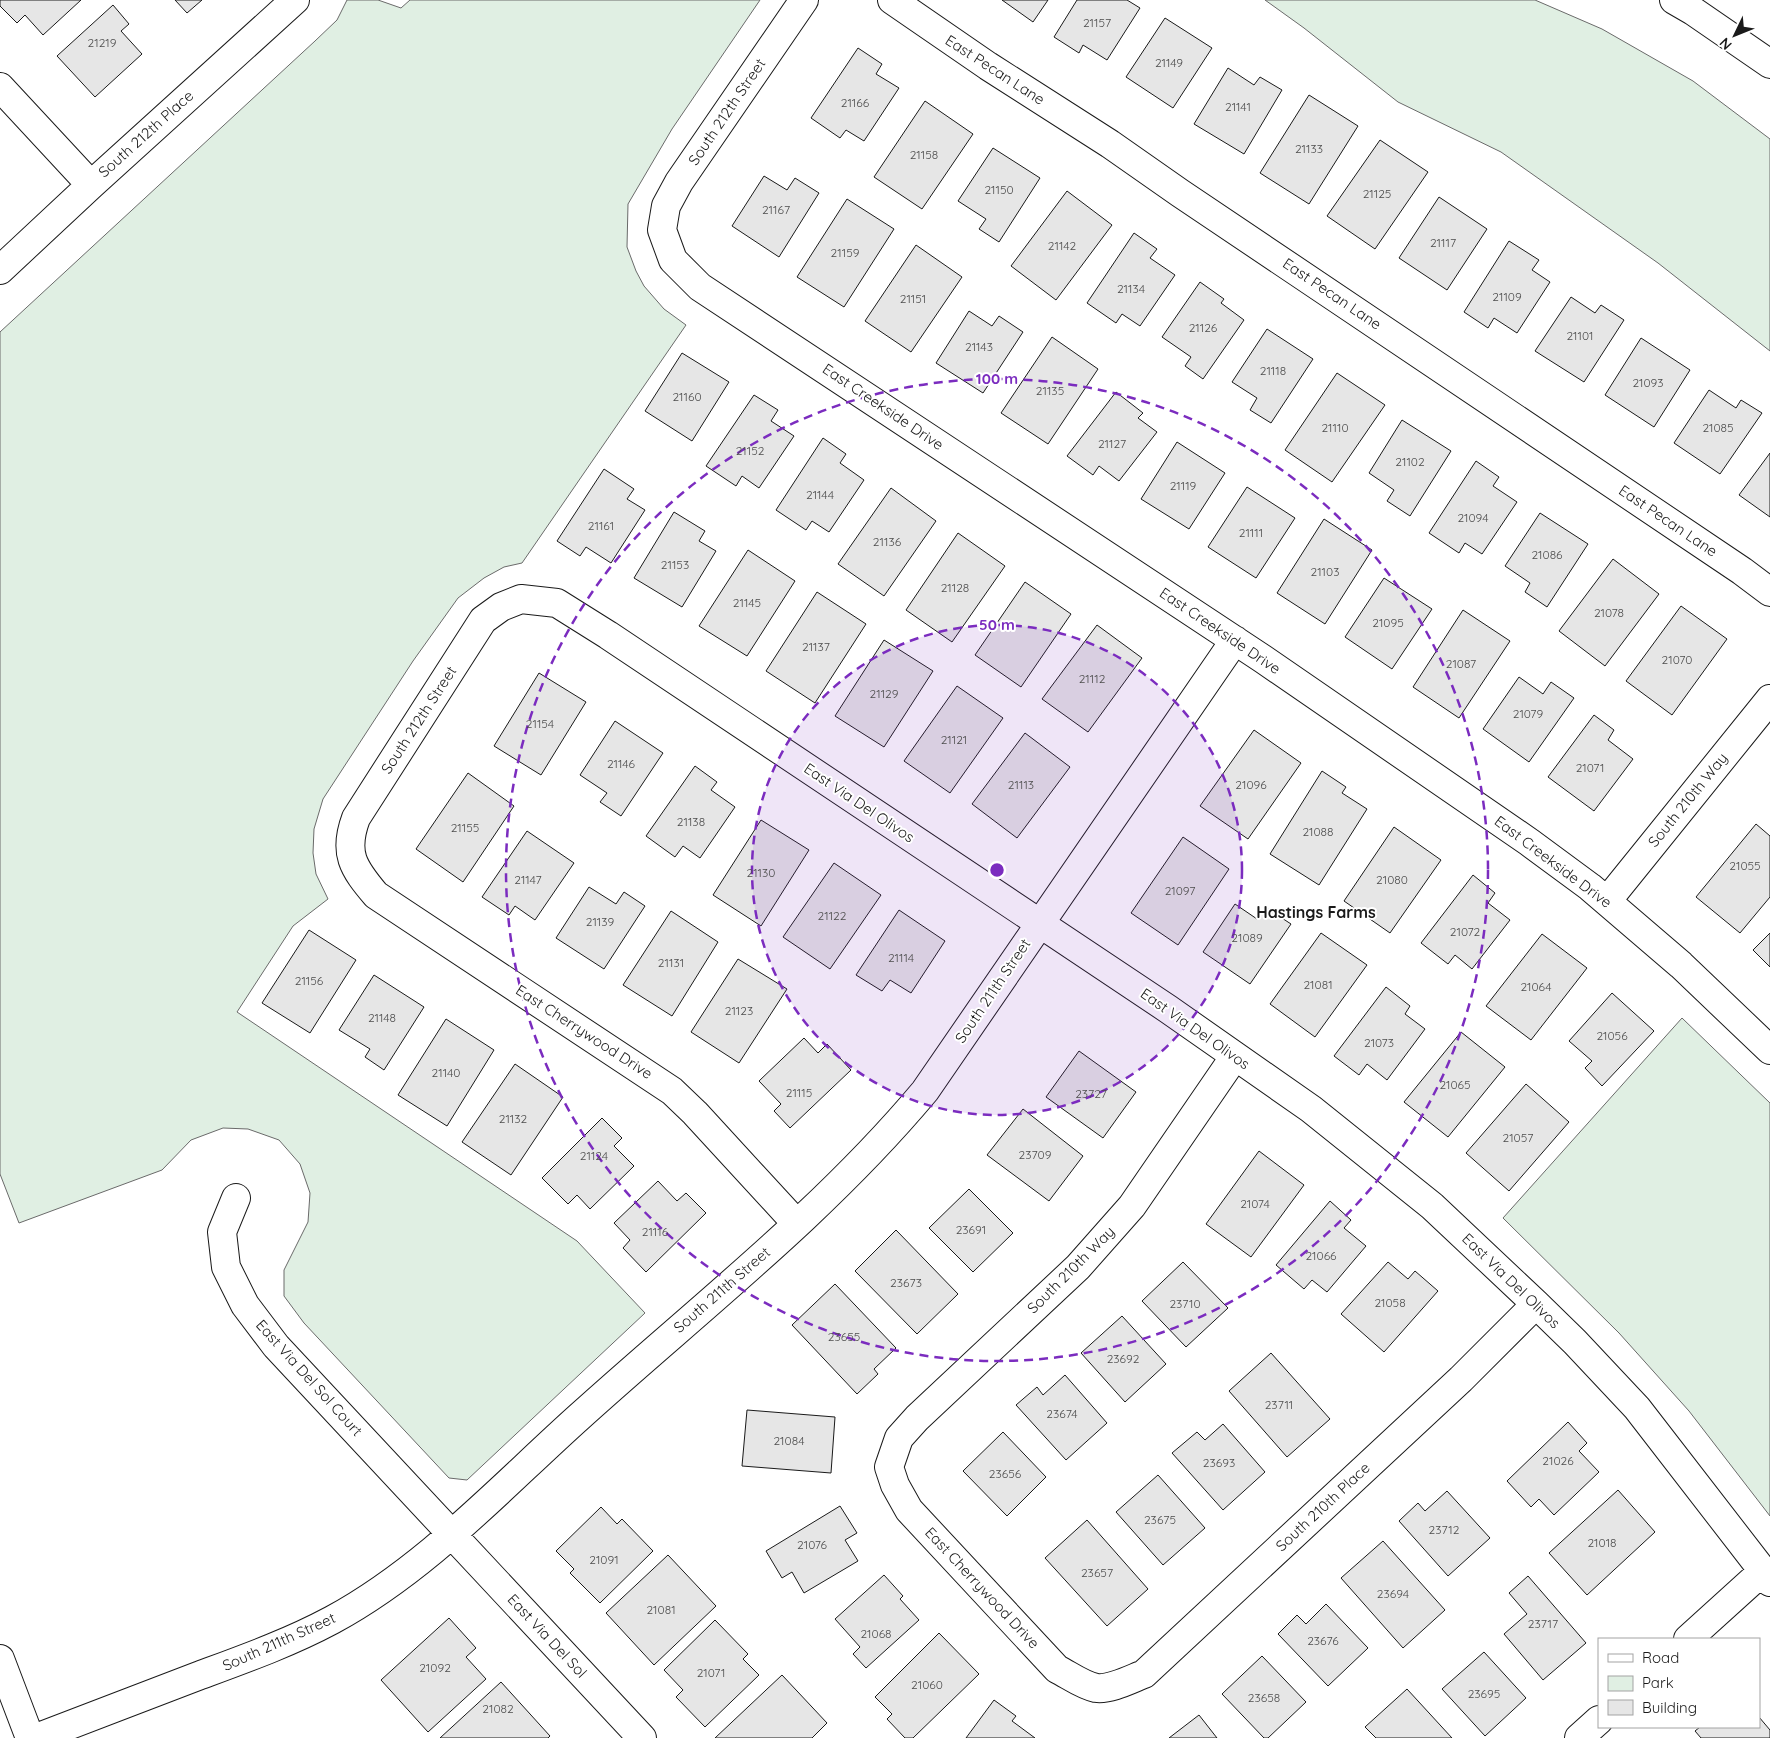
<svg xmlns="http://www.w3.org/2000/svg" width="1770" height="1738" font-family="Quicksand,sans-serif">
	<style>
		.green { fill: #e0efe3; stroke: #6a6a6a }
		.building { fill: #e6e6e6; stroke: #1a1a1a }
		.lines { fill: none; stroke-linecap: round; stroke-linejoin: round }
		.minor-casing { stroke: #1a1a1a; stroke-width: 30 }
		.minor { stroke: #fff; stroke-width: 28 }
		.ring { fill: none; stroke: #7b2cbf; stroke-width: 2.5; stroke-dasharray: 9 6 }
		.labels { text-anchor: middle; stroke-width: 4; stroke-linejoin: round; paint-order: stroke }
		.number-label { font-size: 12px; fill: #4d4d4d }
		.street-label { font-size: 15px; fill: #1a1a1a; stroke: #fff }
		.neighbourhood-label { font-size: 16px; font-weight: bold; fill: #1a1a1a; stroke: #fff }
		.centre { fill: #7b2cbf; stroke: #fff; stroke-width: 2.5 }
		.ring-label { font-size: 15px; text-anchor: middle; font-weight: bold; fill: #7b2cbf; stroke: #fff; stroke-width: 4; stroke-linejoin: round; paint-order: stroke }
	</style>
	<rect width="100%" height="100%" fill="#fff"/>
	<path class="green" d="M 347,0 L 378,0 L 401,8 L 410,0 L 760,0 L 672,129 L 628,204 L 627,247 L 636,271 L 644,286 L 664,309 L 686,325 L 522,563 L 504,567 L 484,578 L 458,598 L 413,661 L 323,799 L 314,829 L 313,853 L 316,874 L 328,899 L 293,926 L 237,1012 L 577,1241 L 645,1313 L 467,1480 L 449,1478 L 304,1323 L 284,1296 L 284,1270 L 308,1222 L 310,1193 L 300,1164 L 279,1140 L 248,1129 L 223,1128 L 191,1140 L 162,1170 L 19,1223 L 0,1174 L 0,332 L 315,41 L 337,20 Z
		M 1265,0 L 1535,0 L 1602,29 L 1693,81 L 1770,139 L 1770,351 L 1658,263 L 1501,152 L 1398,102 L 1304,28 Z
		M 1682,1018 L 1770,1103 L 1770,1516 L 1689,1411 L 1619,1333 L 1503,1218 Z"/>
	<path class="building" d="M 0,0 L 81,0 L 43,35 L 25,15 L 17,23 L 0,6 Z
		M 175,0 L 202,0 L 187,13 Z
		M 1002,0 L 1048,0 L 1033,22 Z
		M 1077,0 L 1127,0 L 1140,8 L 1107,60 L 1083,45 L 1079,53 L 1054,37 Z
		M 113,5 L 129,24 L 121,31 L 142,54 L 95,97 L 57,56 Z
		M 1165,18 L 1212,48 L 1173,108 L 1126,77 Z
		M 858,48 L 882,64 L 876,74 L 899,88 L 864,141 L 846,130 L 840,138 L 811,118 Z
		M 1228,68 L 1254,85 L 1260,77 L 1282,90 L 1244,154 L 1194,124 Z
		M 1309,95 L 1358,126 L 1309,204 L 1260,173 Z
		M 925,101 L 973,134 L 922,209 L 874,177 Z
		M 1380,140 L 1428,172 L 1375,249 L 1327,216 Z
		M 993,148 L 1040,178 L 999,242 L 979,229 L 986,219 L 958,201 Z
		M 764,176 L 787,190 L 795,178 L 819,193 L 779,257 L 732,226 Z
		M 1067,191 L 1112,225 L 1056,300 L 1011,266 Z
		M 1439,197 L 1487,229 L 1447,290 L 1399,258 Z
		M 847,199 L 894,229 L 844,307 L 797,277 Z
		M 1134,233 L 1157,249 L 1150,258 L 1175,275 L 1140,326 L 1122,314 L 1116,323 L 1087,303 Z
		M 1509,241 L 1539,260 L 1532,270 L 1550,282 L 1517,333 L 1494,318 L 1488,328 L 1464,312 Z
		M 916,245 L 962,277 L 911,352 L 865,321 Z
		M 1200,282 L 1224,299 L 1221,303 L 1244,320 L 1203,379 L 1185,366 L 1191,357 L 1162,337 Z
		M 1571,297 L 1595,313 L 1601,305 L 1624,320 L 1584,382 L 1535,351 Z
		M 969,311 L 992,326 L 999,316 L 1023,332 L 983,393 L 936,363 Z
		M 1267,329 L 1313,359 L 1271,423 L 1250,410 L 1257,398 L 1232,382 Z
		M 1052,337 L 1098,369 L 1048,444 L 1001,413 Z
		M 1641,338 L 1690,370 L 1654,427 L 1605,395 Z
		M 682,353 L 729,382 L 692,441 L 645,411 Z
		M 1337,373 L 1385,405 L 1332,482 L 1285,450 Z
		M 1709,390 L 1736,408 L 1741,400 L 1762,413 L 1720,474 L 1674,443 Z
		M 1116,392 L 1143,413 L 1138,418 L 1157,432 L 1119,481 L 1099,466 L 1093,475 L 1067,456 Z
		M 754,395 L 778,410 L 771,421 L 794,436 L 759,488 L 742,476 L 736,486 L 706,466 Z
		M 1402,420 L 1451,451 L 1410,516 L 1387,501 L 1394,490 L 1369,473 Z
		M 823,438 L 846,454 L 840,463 L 864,480 L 829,532 L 812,521 L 806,530 L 776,510 Z
		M 1177,442 L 1225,473 L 1189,529 L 1141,499 Z
		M 1770,453 L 1770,517 L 1739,495 Z
		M 1476,461 L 1499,477 L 1493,486 L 1517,502 L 1482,554 L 1465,543 L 1459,553 L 1429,533 Z
		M 604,469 L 634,489 L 627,499 L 645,510 L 611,563 L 586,547 L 580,556 L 557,541 Z
		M 1247,487 L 1295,518 L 1256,578 L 1208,547 Z
		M 891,488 L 936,521 L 884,596 L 838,564 Z
		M 674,512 L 705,531 L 699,541 L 716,551 L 682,607 L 634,578 Z
		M 1540,513 L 1588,544 L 1547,607 L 1525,592 L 1530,583 L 1505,566 Z
		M 1324,519 L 1372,550 L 1325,624 L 1277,593 Z
		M 958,533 L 1005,566 L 952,642 L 906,610 Z
		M 748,550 L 795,581 L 747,656 L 699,626 Z
		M 1613,559 L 1659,594 L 1605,666 L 1559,631 Z
		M 1384,578 L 1432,609 L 1392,669 L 1345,637 Z
		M 1025,582 L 1071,614 L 1021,687 L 975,655 Z
		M 817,592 L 866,624 L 815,703 L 766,671 Z
		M 1681,606 L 1727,639 L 1672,715 L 1626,681 Z
		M 1463,610 L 1510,641 L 1459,718 L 1413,687 Z
		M 1097,625 L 1142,658 L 1088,732 L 1042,699 Z
		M 884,640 L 933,671 L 884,747 L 835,716 Z
		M 539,673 L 586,702 L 541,775 L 494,746 Z
		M 1519,677 L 1543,694 L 1551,682 L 1574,698 L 1529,762 L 1483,729 Z
		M 957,686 L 1003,718 L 950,793 L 904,761 Z
		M 1594,715 L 1614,730 L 1608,740 L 1633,759 L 1594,811 L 1548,777 Z
		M 615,721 L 663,753 L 621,816 L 600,802 L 607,793 L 580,775 Z
		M 1254,730 L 1301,763 L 1248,839 L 1200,806 Z
		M 1025,733 L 1070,767 L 1017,838 L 972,804 Z
		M 695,766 L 717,782 L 711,790 L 735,807 L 700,858 L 683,846 L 675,857 L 646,836 Z
		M 1322,771 L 1346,787 L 1342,793 L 1367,809 L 1319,885 L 1270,854 Z
		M 468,773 L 514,806 L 463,882 L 416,849 Z
		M 761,820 L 809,850 L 761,926 L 713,895 Z
		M 1756,824 L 1770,836 L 1770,897 L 1740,933 L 1696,897 Z
		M 1394,827 L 1441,860 L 1390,933 L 1344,901 Z
		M 527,831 L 574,863 L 535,920 L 515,906 L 509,915 L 482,897 Z
		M 1183,837 L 1229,869 L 1178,945 L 1131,913 Z
		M 834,863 L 881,895 L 830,969 L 783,937 Z
		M 1473,875 L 1495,893 L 1488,903 L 1510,920 L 1472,969 L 1455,955 L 1448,964 L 1421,943 Z
		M 589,887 L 616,904 L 624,892 L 645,906 L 604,969 L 556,938 Z
		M 1235,904 L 1257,919 L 1265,907 L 1291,924 L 1250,984 L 1203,952 Z
		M 899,910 L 945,941 L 911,993 L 890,980 L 882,991 L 856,975 Z
		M 671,911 L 718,942 L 672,1016 L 623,985 Z
		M 309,930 L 356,960 L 310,1033 L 262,1003 Z
		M 1321,933 L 1367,965 L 1315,1037 L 1270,1004 Z
		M 1770,933 L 1770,967 L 1753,950 Z
		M 1542,934 L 1587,968 L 1531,1040 L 1486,1006 Z
		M 738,959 L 787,989 L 739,1063 L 691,1032 Z
		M 374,975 L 424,1007 L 384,1070 L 365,1057 L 370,1049 L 339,1030 Z
		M 1386,987 L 1410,1006 L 1405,1014 L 1425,1029 L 1387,1080 L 1367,1064 L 1359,1075 L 1334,1056 Z
		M 1612,993 L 1654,1031 L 1602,1086 L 1585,1068 L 1592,1061 L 1569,1041 Z
		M 446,1019 L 494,1050 L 447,1126 L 398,1095 Z
		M 1461,1032 L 1505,1067 L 1448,1137 L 1404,1102 Z
		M 804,1038 L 818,1053 L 827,1044 L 851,1070 L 790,1128 L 774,1111 L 781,1104 L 759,1081 Z
		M 1079,1051 L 1136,1092 L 1103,1138 L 1046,1097 Z
		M 515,1064 L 563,1097 L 511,1175 L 462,1142 Z
		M 1526,1084 L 1569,1122 L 1509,1191 L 1466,1153 Z
		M 1023,1109 L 1083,1156 L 1049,1201 L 987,1155 Z
		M 602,1118 L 622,1138 L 614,1146 L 634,1166 L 590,1209 L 577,1195 L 568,1204 L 542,1178 Z
		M 1259,1151 L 1304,1185 L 1251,1257 L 1206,1224 Z
		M 658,1181 L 677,1201 L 686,1193 L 706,1213 L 646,1272 L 623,1248 L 630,1240 L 614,1223 Z
		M 969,1189 L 1013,1233 L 973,1272 L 929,1228 Z
		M 1330,1201 L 1351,1220 L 1344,1228 L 1366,1246 L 1327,1292 L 1312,1280 L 1304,1289 L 1276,1265 Z
		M 896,1230 L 958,1294 L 917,1334 L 855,1271 Z
		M 1183,1262 L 1228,1308 L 1186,1347 L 1142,1301 Z
		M 1388,1262 L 1408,1279 L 1415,1271 L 1438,1291 L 1384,1352 L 1341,1314 Z
		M 835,1284 L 896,1348 L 874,1369 L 878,1374 L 857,1394 L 792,1325 Z
		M 1122,1316 L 1166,1364 L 1125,1402 L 1081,1353 Z
		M 1271,1353 L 1330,1419 L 1287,1457 L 1229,1391 Z
		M 1065,1375 L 1107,1423 L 1066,1460 L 1016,1405 L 1037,1387 L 1043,1395 Z
		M 747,1410 L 835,1417 L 831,1473 L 742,1466 Z
		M 1568,1422 L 1587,1443 L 1579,1451 L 1599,1472 L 1554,1515 L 1539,1499 L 1531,1507 L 1507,1481 Z
		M 1223,1424 L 1265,1472 L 1223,1510 L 1172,1453 L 1197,1432 L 1205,1440 Z
		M 1003,1432 L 1046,1477 L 1007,1516 L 963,1471 Z
		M 1158,1475 L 1205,1528 L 1163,1565 L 1116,1512 Z
		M 1618,1490 L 1655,1532 L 1587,1595 L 1549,1553 Z
		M 1447,1491 L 1490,1538 L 1448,1576 L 1399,1521 L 1418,1503 L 1425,1511 Z
		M 840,1506 L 857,1533 L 845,1540 L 858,1561 L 804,1593 L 792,1572 L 782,1578 L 766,1551 Z
		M 601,1507 L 617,1524 L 622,1519 L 653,1551 L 600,1603 L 570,1573 L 574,1569 L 556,1551 Z
		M 1087,1520 L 1148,1589 L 1107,1626 L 1045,1558 Z
		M 1383,1541 L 1445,1610 L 1403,1648 L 1341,1578 Z
		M 668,1555 L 716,1606 L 654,1665 L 606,1613 Z
		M 884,1575 L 903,1596 L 900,1599 L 919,1620 L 866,1668 L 853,1654 L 860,1647 L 835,1619 Z
		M 1528,1576 L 1586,1643 L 1543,1680 L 1504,1634 L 1527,1614 L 1509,1593 Z
		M 1326,1604 L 1368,1648 L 1328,1686 L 1278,1634 L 1297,1615 L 1306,1624 Z
		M 449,1618 L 476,1648 L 466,1657 L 486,1679 L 428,1732 L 381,1680 Z
		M 715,1620 L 748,1654 L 743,1659 L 759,1675 L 705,1727 L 676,1697 L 683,1690 L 664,1670 Z
		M 939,1633 L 979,1674 L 913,1738 L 905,1738 L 887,1719 L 892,1714 L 875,1697 Z
		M 1484,1652 L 1526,1698 L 1485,1736 L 1442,1689 Z
		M 1262,1656 L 1306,1702 L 1268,1738 L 1264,1738 L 1222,1694 Z
		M 782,1675 L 827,1723 L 812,1738 L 715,1738 Z
		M 501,1682 L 550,1736 L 548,1738 L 440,1738 Z
		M 1407,1689 L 1452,1738 L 1376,1738 L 1365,1727 Z
		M 994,1700 L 1016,1716 L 1012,1721 L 1035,1738 L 966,1738 Z
		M 1199,1715 L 1217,1738 L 1169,1738 Z
		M 1759,1717 L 1770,1730 L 1770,1738 L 1701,1738 L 1695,1731 L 1700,1727 L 1759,1727 Z"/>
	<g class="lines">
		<defs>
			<path id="minor" d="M 804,0 L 679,182 L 666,206 L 662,230 L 673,260 L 700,287 L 1263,659 L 1529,842 L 1590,887 L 1681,965 L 1770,1050
				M 892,0 L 988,66 L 1110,144 L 1180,193 L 1742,571 L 1770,592
				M 1674,0 L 1693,11 L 1770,64
				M 0,87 L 91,185
				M 0,270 L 91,185 L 295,0
				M 1607,901 L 1770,699
				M 1235,1056 L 1132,1206 L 1078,1267 L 917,1418 L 899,1438 L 889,1467 L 895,1485 L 909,1510 L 1057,1669 C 1069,1675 1082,1685 1096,1688 C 1110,1690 1131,1679 1144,1674 L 1461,1379 L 1536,1304
				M 236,1198 L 222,1232 L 226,1267 L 245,1305 L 276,1346 L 642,1738
				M 797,1224 L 695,1113 L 672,1091 L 376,895 C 353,868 343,853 356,818 L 483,620 L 501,607 L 521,599 L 557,603 L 608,635 L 1168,1009 L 1311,1109 L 1432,1206 L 1536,1304 L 1575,1342 L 1637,1408 L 1763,1571 L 1770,1582
				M 1688,1639 L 1763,1571
				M 0,1659 L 30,1738
				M 36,1738 C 90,1717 144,1697 198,1676 C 244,1659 289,1643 332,1620 C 426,1569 500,1488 579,1417 C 696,1311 823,1213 925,1091 L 1235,640
				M 1579,1738 L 1599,1720"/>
		</defs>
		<use href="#minor" class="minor-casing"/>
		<use href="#minor" class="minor"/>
	</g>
	<circle cx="997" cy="870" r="245" fill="#7b2cbf" fill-opacity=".12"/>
	<g class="ring">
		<circle cx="997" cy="870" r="245"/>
		<circle cx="997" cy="870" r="491"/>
	</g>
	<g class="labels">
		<g class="number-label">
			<text x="1097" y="27">21157</text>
			<text x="102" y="47">21219</text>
			<text x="1169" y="67">21149</text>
			<text x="855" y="107">21166</text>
			<text x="1238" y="111">21141</text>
			<text x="1309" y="153">21133</text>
			<text x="924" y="159">21158</text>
			<text x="999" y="194">21150</text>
			<text x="1377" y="198">21125</text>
			<text x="776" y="214">21167</text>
			<text x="1443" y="247">21117</text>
			<text x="1062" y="250">21142</text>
			<text x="845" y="257">21159</text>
			<text x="1131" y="293">21134</text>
			<text x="1507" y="301">21109</text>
			<text x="913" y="303">21151</text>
			<text x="1203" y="332">21126</text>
			<text x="1580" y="340">21101</text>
			<text x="979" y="351">21143</text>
			<text x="1273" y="375">21118</text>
			<text x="1648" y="387">21093</text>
			<text x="1050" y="395">21135</text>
			<text x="687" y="401">21160</text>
			<text x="1335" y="432">21110</text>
			<text x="1718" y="432">21085</text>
			<text x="1112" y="448">21127</text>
			<text x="750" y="455">21152</text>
			<text x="1410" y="466">21102</text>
			<text x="1183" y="490">21119</text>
			<text x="820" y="499">21144</text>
			<text x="1473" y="522">21094</text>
			<text x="601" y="530">21161</text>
			<text x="1251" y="537">21111</text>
			<text x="887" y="546">21136</text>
			<text x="1547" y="559">21086</text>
			<text x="675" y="569">21153</text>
			<text x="1325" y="576">21103</text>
			<text x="955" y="592">21128</text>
			<text x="747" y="607">21145</text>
			<text x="1609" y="617">21078</text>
			<text x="1388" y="627">21095</text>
			<text x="816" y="651">21137</text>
			<text x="1677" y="664">21070</text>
			<text x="1461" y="668">21087</text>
			<text x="1092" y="683">21112</text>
			<text x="884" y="698">21129</text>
			<text x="1528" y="718">21079</text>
			<text x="540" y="728">21154</text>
			<text x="954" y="744">21121</text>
			<text x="621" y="768">21146</text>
			<text x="1590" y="772">21071</text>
			<text x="1021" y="789">21113</text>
			<text x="1251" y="789">21096</text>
			<text x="691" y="826">21138</text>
			<text x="465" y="832">21155</text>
			<text x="1318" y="836">21088</text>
			<text x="1745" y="870">21055</text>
			<text x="761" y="877">21130</text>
			<text x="528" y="884">21147</text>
			<text x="1392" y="884">21080</text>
			<text x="1180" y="895">21097</text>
			<text x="832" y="920">21122</text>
			<text x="600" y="926">21139</text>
			<text x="1465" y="936">21072</text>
			<text x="1247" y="942">21089</text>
			<text x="901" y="962">21114</text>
			<text x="671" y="967">21131</text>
			<text x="309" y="985">21156</text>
			<text x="1318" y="989">21081</text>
			<text x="1536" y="991">21064</text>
			<text x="739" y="1015">21123</text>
			<text x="382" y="1022">21148</text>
			<text x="1612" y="1040">21056</text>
			<text x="1379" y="1047">21073</text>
			<text x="446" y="1077">21140</text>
			<text x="1455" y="1089">21065</text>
			<text x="799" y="1097">21115</text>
			<text x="1091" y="1098">23727</text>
			<text x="513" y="1123">21132</text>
			<text x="1518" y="1142">21057</text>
			<text x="1035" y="1159">23709</text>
			<text x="594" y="1160">21124</text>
			<text x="1255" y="1208">21074</text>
			<text x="971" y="1234">23691</text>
			<text x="655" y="1236">21116</text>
			<text x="1321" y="1260">21066</text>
			<text x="906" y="1287">23673</text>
			<text x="1390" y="1307">21058</text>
			<text x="1185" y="1308">23710</text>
			<text x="844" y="1341">23655</text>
			<text x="1123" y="1363">23692</text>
			<text x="1279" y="1409">23711</text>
			<text x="1062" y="1418">23674</text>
			<text x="789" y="1445">21084</text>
			<text x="1558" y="1465">21026</text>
			<text x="1219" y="1467">23693</text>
			<text x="1005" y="1478">23656</text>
			<text x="1160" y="1524">23675</text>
			<text x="1444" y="1534">23712</text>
			<text x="1602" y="1547">21018</text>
			<text x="812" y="1549">21076</text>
			<text x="604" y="1564">21091</text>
			<text x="1097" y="1577">23657</text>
			<text x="1393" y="1598">23694</text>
			<text x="661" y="1614">21081</text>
			<text x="1543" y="1628">23717</text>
			<text x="876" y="1638">21068</text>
			<text x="1323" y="1645">23676</text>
			<text x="435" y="1672">21092</text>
			<text x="711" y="1677">21071</text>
			<text x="927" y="1689">21060</text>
			<text x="1484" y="1698">23695</text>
			<text x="1264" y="1702">23658</text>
			<text x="498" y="1713">21082</text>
		</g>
		<g class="street-label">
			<text transform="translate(995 70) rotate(33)" y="5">East Pecan Lane</text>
			<text transform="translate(727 112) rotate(-56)" y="5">South 212th Street</text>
			<text transform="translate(146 134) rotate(-42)" y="5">South 212th Place</text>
			<text transform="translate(1332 294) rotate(34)" y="5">East Pecan Lane</text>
			<text transform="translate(883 407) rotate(34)" y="5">East Creekside Drive</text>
			<text transform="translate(1668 521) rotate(34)" y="5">East Pecan Lane</text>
			<text transform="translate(1220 631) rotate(34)" y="5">East Creekside Drive</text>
			<text transform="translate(419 720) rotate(-57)" y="5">South 212th Street</text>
			<text transform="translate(1688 800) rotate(-51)" y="5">South 210th Way</text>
			<text transform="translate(859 803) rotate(34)" y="5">East Via Del Olivos</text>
			<text transform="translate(1553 862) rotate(37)" y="5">East Creekside Drive</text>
			<text transform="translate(993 991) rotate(-56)" y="5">South 211th Street</text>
			<text transform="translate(1195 1029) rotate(35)" y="5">East Via Del Olivos</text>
			<text transform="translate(584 1032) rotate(33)" y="5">East Cherrywood Drive</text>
			<text transform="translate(1071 1270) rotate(-45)" y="5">South 210th Way</text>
			<text transform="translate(1511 1281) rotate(44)" y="5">East Via Del Olivos</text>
			<text transform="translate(722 1290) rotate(-41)" y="5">South 211th Street</text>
			<text transform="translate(309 1378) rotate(48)" y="5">East Via Del Sol Court</text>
			<text transform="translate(1323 1507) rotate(-43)" y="5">South 210th Place</text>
			<text transform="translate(982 1588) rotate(47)" y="5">East Cherrywood Drive</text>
			<text transform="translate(547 1636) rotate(47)" y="5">East Via Del Sol</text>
			<text transform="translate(279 1642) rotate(-24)" y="5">South 211th Street</text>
		</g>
		<g class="neighbourhood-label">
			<text x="1316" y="918">Hastings Farms</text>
		</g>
	</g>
	<circle cx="997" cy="870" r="8" class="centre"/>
	<g class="ring-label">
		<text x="997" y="384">100 m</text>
		<text x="997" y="630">50 m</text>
	</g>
	<rect x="1598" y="1638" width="162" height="90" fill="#ffffff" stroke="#a3a3a3"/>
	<rect x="1608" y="1654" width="25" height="8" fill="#ffffff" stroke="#a3a3a3"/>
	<text x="1642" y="1663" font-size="15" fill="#1a1a1a">Road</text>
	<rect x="1608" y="1676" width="25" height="15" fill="#e0efe3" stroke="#a3a3a3"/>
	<text x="1642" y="1688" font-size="15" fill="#1a1a1a">Park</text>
	<rect x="1608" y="1700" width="25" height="15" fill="#e6e6e6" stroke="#a3a3a3"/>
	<text x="1642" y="1713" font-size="15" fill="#1a1a1a">Building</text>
	<g transform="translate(1735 35) rotate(227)" stroke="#ffffff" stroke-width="4" paint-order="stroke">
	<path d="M0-4L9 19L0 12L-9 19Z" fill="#1a1a1a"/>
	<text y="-8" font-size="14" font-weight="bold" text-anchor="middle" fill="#1a1a1a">N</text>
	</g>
</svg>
